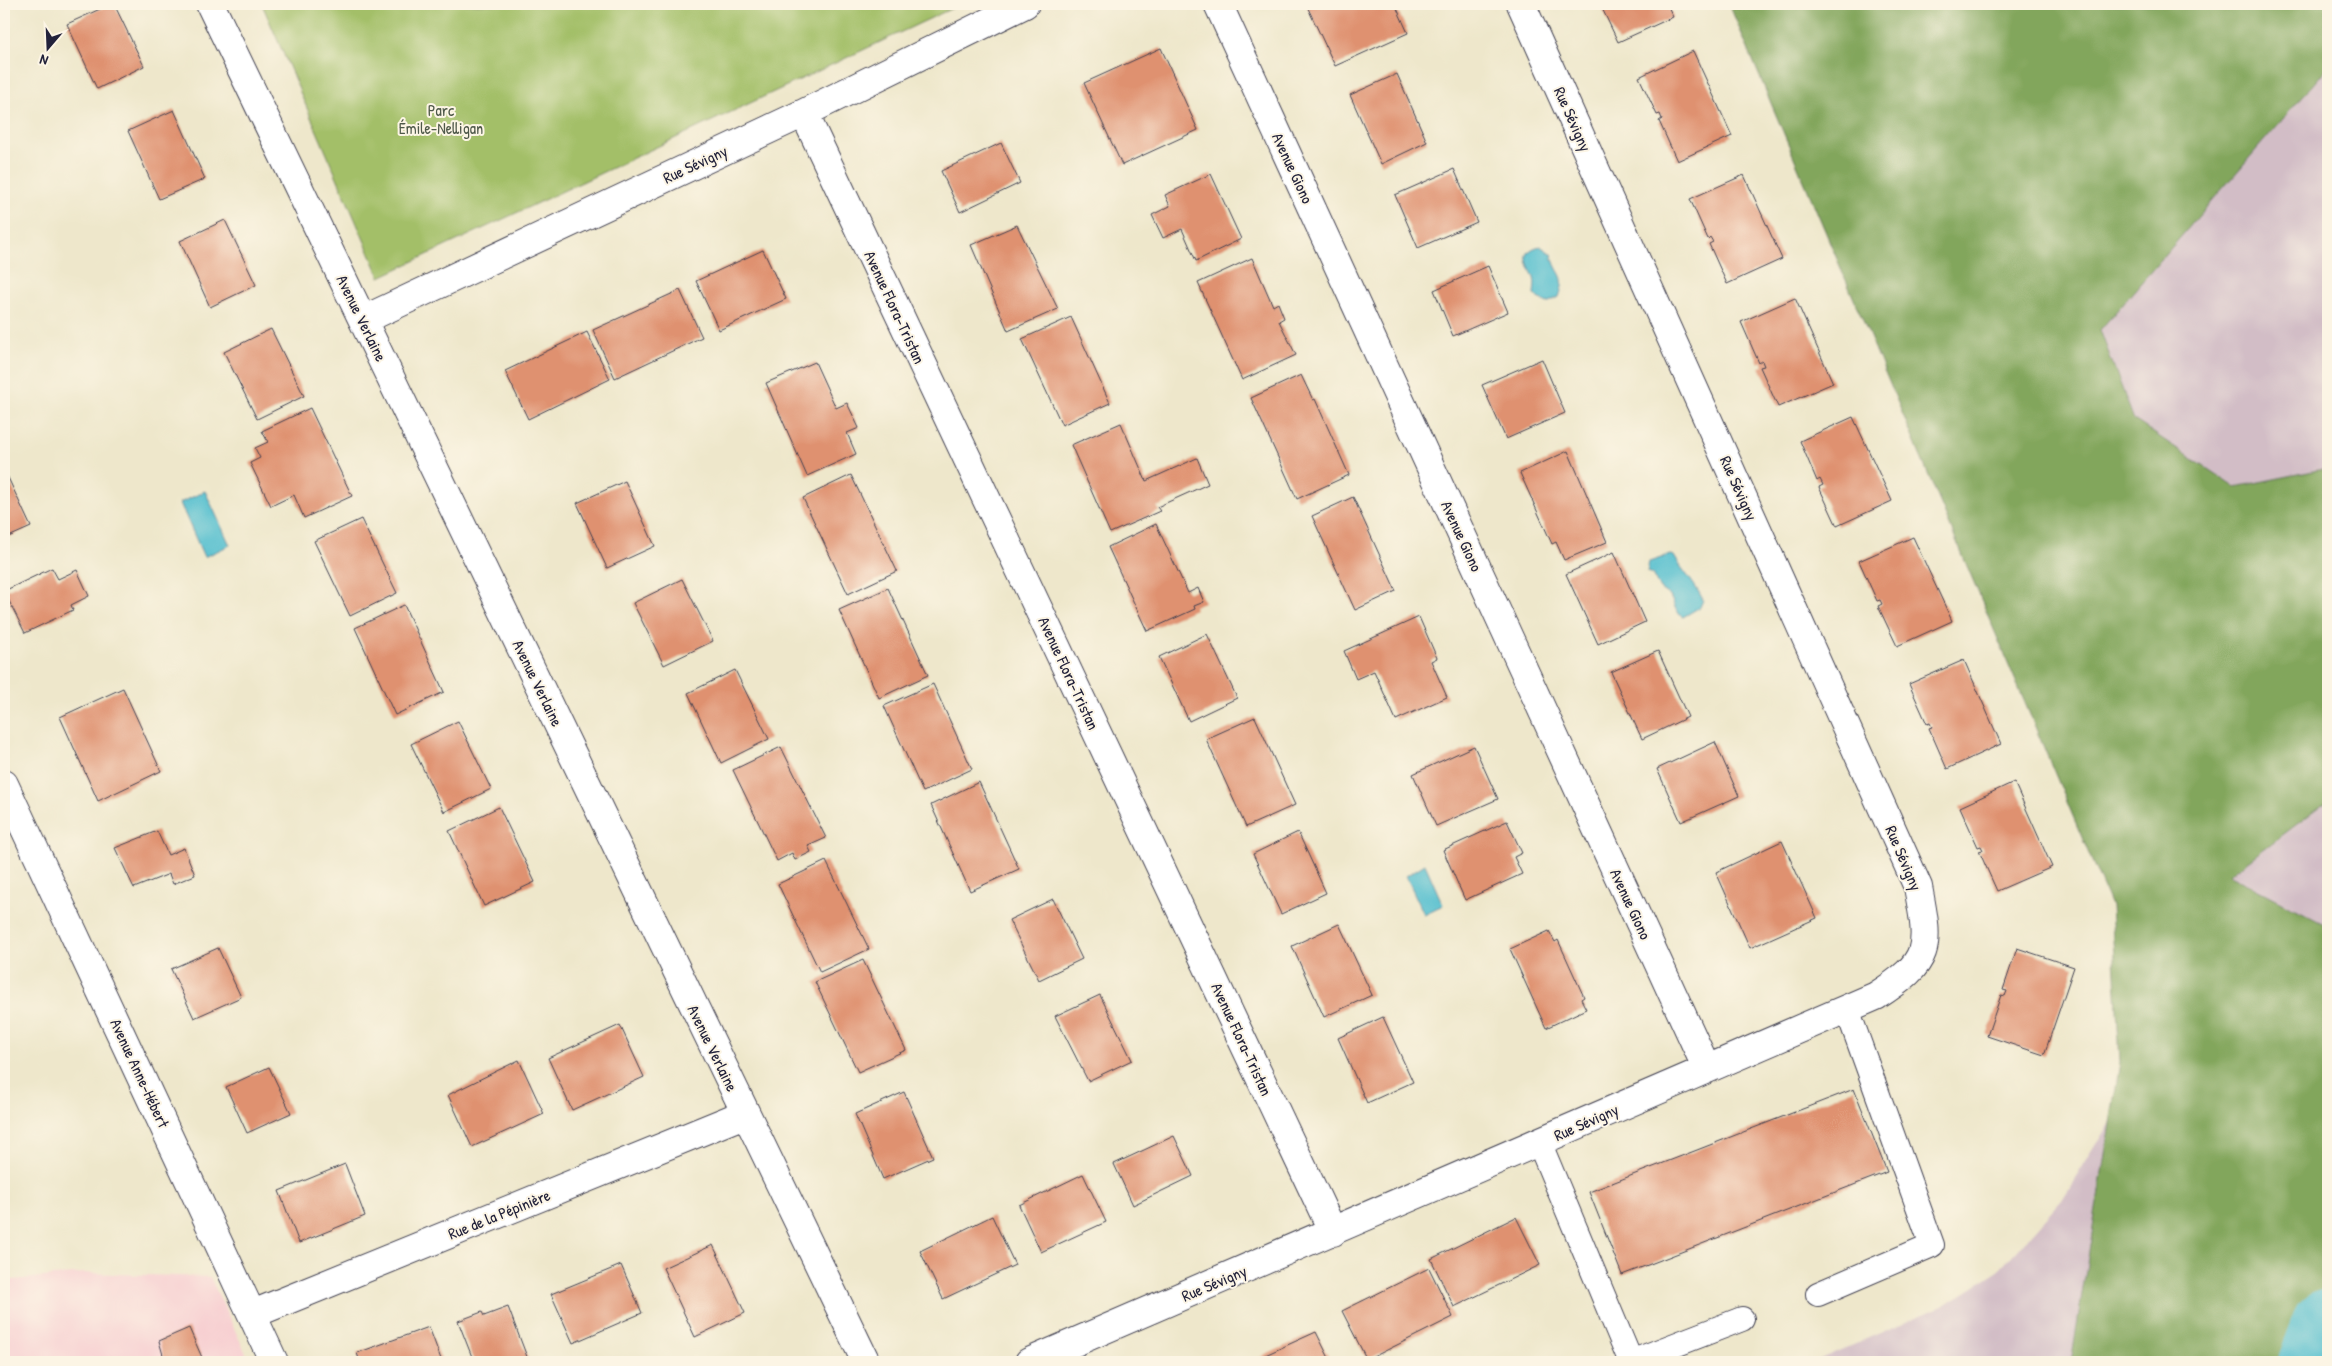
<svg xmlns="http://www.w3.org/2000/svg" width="2332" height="1366" font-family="'Patrick Hand',sans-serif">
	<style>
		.built { fill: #f7cfd1 }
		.industrial { fill: #d2bdc6 }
		.green { fill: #a3bf67; stroke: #627051 }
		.forest { fill: #82a65c; stroke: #52644c }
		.water { fill: #54bfcf; stroke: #3b7085 }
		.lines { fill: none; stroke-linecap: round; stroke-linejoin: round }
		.river { stroke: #54bfcf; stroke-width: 71 }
		.building { fill: #df916f }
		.service-casing { stroke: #414051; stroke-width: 26 }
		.minor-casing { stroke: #414051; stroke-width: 30 }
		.service { stroke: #fff; stroke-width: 24 }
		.minor { stroke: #fff; stroke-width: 28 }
		.labels { text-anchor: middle; stroke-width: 4; stroke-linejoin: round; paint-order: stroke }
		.park-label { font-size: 16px; fill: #4f594a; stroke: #fcf5e5 }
		.street-label { font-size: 16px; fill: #22223b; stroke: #fcf5e5 }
	</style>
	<rect width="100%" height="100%" fill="#fcf5e5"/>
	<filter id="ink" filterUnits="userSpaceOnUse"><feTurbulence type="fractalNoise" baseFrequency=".02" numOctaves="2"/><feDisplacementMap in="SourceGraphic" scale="10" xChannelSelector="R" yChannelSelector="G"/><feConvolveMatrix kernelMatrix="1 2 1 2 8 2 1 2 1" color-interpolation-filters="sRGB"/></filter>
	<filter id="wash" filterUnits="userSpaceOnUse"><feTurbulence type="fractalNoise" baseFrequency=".0096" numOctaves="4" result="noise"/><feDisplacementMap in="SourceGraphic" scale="20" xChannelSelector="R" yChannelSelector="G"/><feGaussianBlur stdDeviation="1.12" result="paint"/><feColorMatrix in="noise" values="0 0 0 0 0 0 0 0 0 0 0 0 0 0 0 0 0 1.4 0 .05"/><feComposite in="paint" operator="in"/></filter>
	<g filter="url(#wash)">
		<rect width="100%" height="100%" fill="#eee7cb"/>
		<path class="built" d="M 83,1273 L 210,1277 L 250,1362 L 4,1362 L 4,1281 Z"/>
		<path class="industrial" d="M 1729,4 L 2328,4 L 2328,1362 L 1813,1362 L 1945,1305 L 2000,1269 L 2062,1200 L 2110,1122 L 2120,1062 L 2111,906 Z"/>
		<path class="green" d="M 262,4 L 961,4 L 380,277 Z"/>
		<path class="forest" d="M 1729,4 L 2328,4 L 2328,67 L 2100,330 L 2134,420 L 2235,487 L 2328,468 L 2328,801 L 2229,875 L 2328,926 L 2328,1362 L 2071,1362 L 2120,1062 L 2111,906 Z"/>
		<path class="water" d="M 1540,246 L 1552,254 C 1556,277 1568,272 1559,297 L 1547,303 L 1534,295 C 1534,290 1536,283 1534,278 C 1529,264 1518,252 1540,246 Z
			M 205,491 L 230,545 L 204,557 L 180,503 Z
			M 1670,555 L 1674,556 C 1683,572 1695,583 1703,600 L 1700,607 L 1683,617 L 1678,614 L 1670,596 L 1660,589 L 1652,574 L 1647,572 L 1649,562 Z
			M 1425,864 L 1443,905 L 1424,914 L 1406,876 Z"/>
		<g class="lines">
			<path class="river" d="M 2314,1362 L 2328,1325"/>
		</g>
		<g id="blocks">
			<path class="building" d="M 111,4 L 114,4 L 144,66 L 97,89 L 67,24 Z
				M 1306,4 L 1395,4 L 1408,33 L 1335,66 Z
				M 1600,4 L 1667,4 L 1673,17 L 1618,42 Z
				M 1161,48 L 1198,130 L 1122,165 L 1084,83 Z
				M 1693,51 L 1732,136 L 1677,161 L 1659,121 L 1662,119 L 1660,114 L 1657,115 L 1639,77 Z
				M 1397,74 L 1427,142 L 1381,164 L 1350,95 Z
				M 174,110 L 205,179 L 159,199 L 128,131 Z
				M 1001,143 L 1020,183 L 960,212 L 941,171 Z
				M 1454,169 L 1477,222 L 1418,248 L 1395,195 Z
				M 1211,174 L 1241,239 L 1196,261 L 1182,229 L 1163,238 L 1152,215 L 1170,206 L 1165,195 Z
				M 1744,175 L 1782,259 L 1727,284 L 1709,244 L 1713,242 L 1710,237 L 1708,239 L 1690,199 Z
				M 225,220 L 256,285 L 210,307 L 180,241 Z
				M 1017,225 L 1058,309 L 1008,331 L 971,245 Z
				M 763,250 L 786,299 L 719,330 L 696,281 Z
				M 1252,258 L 1273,306 L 1278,303 L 1284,318 L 1279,321 L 1296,355 L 1242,380 L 1198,283 Z
				M 1488,266 L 1508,312 L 1453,336 L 1434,290 Z
				M 680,290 L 702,337 L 615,378 L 593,330 Z
				M 1795,298 L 1833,383 L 1778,407 L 1760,367 L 1764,366 L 1762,361 L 1759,363 L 1741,322 Z
				M 1071,317 L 1110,403 L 1062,425 L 1022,339 Z
				M 271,329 L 304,396 L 257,419 L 224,352 Z
				M 587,332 L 610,379 L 528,419 L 505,371 Z
				M 1542,359 L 1565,413 L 1506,439 L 1482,385 Z
				M 815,362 L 836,408 L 847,403 L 859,428 L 847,433 L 856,454 L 807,476 L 766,383 Z
				M 1301,375 L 1313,400 L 1315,399 L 1349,475 L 1297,499 L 1251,398 Z
				M 310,408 L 352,496 L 304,518 L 294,495 L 271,506 L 250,463 L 260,458 L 255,448 L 268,442 L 262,431 Z
				M 1853,417 L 1892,501 L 1837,526 L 1819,487 L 1823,485 L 1820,479 L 1817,481 L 1800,441 Z
				M 1121,423 L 1146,481 L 1197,458 L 1208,484 L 1157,507 L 1160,511 L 1110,533 L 1071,445 Z
				M 1568,451 L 1607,542 L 1564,560 L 1556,542 L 1552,544 L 1520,473 Z
				M 4,469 L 31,527 L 4,539 Z
				M 851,475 L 897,571 L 848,594 L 803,498 Z
				M 625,481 L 655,546 L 607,568 L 577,503 Z
				M 1353,497 L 1396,591 L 1355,610 L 1312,516 Z
				M 361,519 L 397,593 L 350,616 L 314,541 Z
				M 1156,524 L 1188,593 L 1198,588 L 1204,602 L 1194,606 L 1195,609 L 1147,631 L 1108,547 Z
				M 1913,537 L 1952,621 L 1897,646 L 1878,606 L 1882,604 L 1880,600 L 1877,601 L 1859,561 Z
				M 1614,552 L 1645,622 L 1598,644 L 1566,574 Z
				M 52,568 L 58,579 L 77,570 L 89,596 L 71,605 L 73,610 L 25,633 L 4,591 Z
				M 682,579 L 713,641 L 664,665 L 633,603 Z
				M 888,588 L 928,675 L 879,698 L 839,610 Z
				M 404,605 L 444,692 L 395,715 L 355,628 Z
				M 1419,617 L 1437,658 L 1431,661 L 1447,697 L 1396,720 L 1374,671 L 1356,679 L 1344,651 Z
				M 1207,634 L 1237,698 L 1189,721 L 1159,657 Z
				M 1658,651 L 1688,717 L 1642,739 L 1611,672 Z
				M 1964,660 L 2001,744 L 1947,769 L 1929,728 L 1932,727 L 1930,723 L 1927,724 L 1909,684 Z
				M 735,670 L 769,739 L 721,763 L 688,693 Z
				M 933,684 L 972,769 L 923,792 L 884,706 Z
				M 123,688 L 161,771 L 98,801 L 60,717 Z
				M 1255,717 L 1295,805 L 1246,827 L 1206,739 Z
				M 458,721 L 491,789 L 444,812 L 411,744 Z
				M 1715,742 L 1739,796 L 1681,822 L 1657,769 Z
				M 1474,746 L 1498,799 L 1436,826 L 1413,774 Z
				M 781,747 L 826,838 L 808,846 L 811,852 L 795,860 L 792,853 L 777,861 L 733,770 Z
				M 979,782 L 1019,869 L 970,891 L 931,805 Z
				M 2014,782 L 2052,867 L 1997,891 L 1979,851 L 1983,850 L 1981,846 L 1978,847 L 1960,807 Z
				M 499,807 L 535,882 L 484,906 L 449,831 Z
				M 1507,821 L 1522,853 L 1514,857 L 1522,874 L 1465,900 L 1443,850 Z
				M 157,831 L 168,855 L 184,848 L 195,875 L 173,884 L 169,874 L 134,888 L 115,848 Z
				M 1298,832 L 1326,893 L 1281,914 L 1253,854 Z
				M 1782,841 L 1817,918 L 1750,948 L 1716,872 Z
				M 826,861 L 869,949 L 820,972 L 778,884 Z
				M 1053,899 L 1082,959 L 1039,980 L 1009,920 Z
				M 1339,924 L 1372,995 L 1324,1017 L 1292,946 Z
				M 1549,931 L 1555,942 L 1558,940 L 1584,997 L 1581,999 L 1586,1009 L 1546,1028 L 1510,949 Z
				M 218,948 L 241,997 L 194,1018 L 171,969 Z
				M 2017,948 L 2074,967 L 2044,1055 L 1987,1036 L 2001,995 L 2005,996 L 2007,991 L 2003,990 Z
				M 863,960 L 906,1050 L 858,1072 L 815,982 Z
				M 1100,995 L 1132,1060 L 1088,1081 L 1055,1016 Z
				M 1383,1017 L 1413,1082 L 1367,1103 L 1338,1038 Z
				M 620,1025 L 644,1077 L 572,1110 L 548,1058 Z
				M 519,1060 L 544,1114 L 472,1147 L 448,1095 Z
				M 269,1067 L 291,1113 L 247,1133 L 226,1087 Z
				M 1854,1089 L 1887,1172 L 1622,1275 L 1589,1192 Z
				M 904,1092 L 933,1157 L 883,1179 L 855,1114 Z
				M 1174,1136 L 1193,1176 L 1133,1205 L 1114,1164 Z
				M 345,1164 L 365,1216 L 299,1243 L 279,1191 Z
				M 1083,1174 L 1106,1222 L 1041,1252 L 1019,1205 Z
				M 992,1216 L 1015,1265 L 943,1299 L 920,1251 Z
				M 1516,1217 L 1540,1265 L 1454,1307 L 1431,1259 Z
				M 713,1245 L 745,1313 L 695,1337 L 663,1268 Z
				M 621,1265 L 642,1313 L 573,1343 L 551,1294 Z
				M 1429,1268 L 1453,1317 L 1367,1360 L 1342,1311 Z
				M 508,1307 L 529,1362 L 474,1362 L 458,1321 L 482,1312 L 484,1316 Z
				M 429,1327 L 442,1362 L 360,1362 L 357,1353 Z
				M 189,1328 L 204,1362 L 165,1362 L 159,1341 Z
				M 1316,1332 L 1331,1362 L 1250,1362 Z"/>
		</g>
	</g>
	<g filter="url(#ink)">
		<use href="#blocks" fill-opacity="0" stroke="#414051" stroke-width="1"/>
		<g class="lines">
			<defs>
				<path id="service" d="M 1539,1142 L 1631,1362
					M 1818,1294 L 1932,1245 L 1847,1009
					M 1631,1362 L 1742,1319"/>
				<path id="minor" d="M 210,4 L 866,1362
					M 1218,4 L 1707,1069
					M 804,113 L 1333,1232
					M 363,320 L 804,113 L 1025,4
					M 4,784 L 274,1362
					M 253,1314 L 744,1114
					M 1029,1362 L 1876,996 C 1931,961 1930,949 1918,887 L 1521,4"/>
			</defs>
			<use href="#service" class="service-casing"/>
			<use href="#minor" class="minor-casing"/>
			<use href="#service" class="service"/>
			<use href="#minor" class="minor"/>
		</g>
	</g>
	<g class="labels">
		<g class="park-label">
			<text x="441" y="116">Parc<tspan x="441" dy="18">Émile-Nelligan</tspan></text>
		</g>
		<g class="street-label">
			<text transform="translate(1573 119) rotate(66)" y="6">Rue Sévigny</text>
			<text transform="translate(695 164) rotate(-25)" y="6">Rue Sévigny</text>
			<text transform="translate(1293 168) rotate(65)" y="6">Avenue Giono</text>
			<text transform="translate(895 307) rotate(65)" y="6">Avenue Flora-Tristan</text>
			<text transform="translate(362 318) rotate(64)" y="6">Avenue Verlaine</text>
			<text transform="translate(1739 488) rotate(66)" y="6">Rue Sévigny</text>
			<text transform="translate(1462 536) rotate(65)" y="6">Avenue Giono</text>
			<text transform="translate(1069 673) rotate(65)" y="6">Avenue Flora-Tristan</text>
			<text transform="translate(538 683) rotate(64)" y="6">Avenue Verlaine</text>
			<text transform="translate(1904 858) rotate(67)" y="6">Rue Sévigny</text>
			<text transform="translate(1631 904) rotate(65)" y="6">Avenue Giono</text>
			<text transform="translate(1242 1039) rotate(65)" y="6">Avenue Flora-Tristan</text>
			<text transform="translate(713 1048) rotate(64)" y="6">Avenue Verlaine</text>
			<text transform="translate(140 1073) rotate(65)" y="6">Avenue Anne-Hébert</text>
			<text transform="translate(1586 1122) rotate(-24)" y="6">Rue Sévigny</text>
			<text transform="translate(499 1214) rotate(-22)" y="6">Rue de la Pépinière</text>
			<text transform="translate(1214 1283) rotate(-23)" y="6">Rue Sévigny</text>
		</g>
	</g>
	<rect width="2332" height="1366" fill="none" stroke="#fcf5e5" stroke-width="20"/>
	<g transform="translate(48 48) rotate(199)" stroke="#fcf5e5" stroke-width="4" paint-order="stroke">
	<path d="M0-4L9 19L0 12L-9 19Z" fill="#22223b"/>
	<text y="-8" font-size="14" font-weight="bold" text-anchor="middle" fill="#22223b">N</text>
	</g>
</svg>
